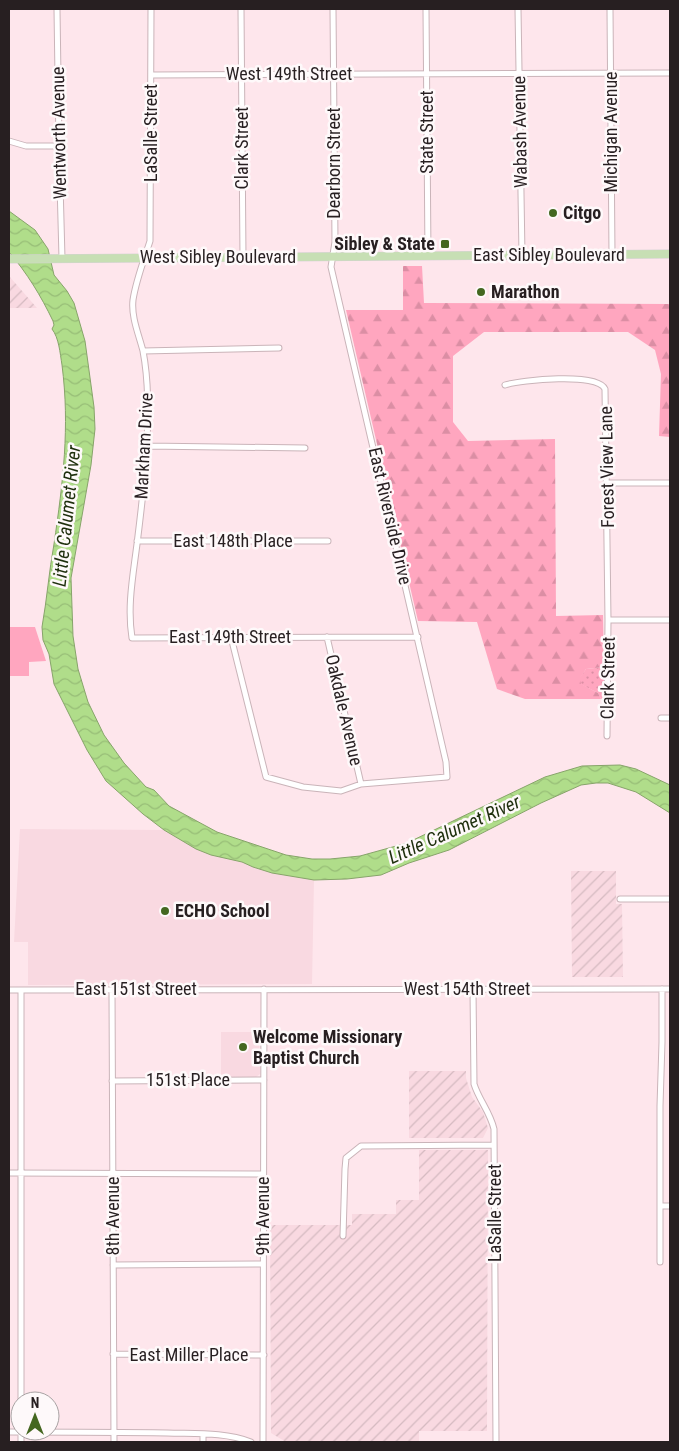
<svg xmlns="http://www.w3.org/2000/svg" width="679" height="1451" font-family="'Roboto Condensed',sans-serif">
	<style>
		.built { fill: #f9d9e1 }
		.industrial { fill: url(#industrial-furrows) }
		.grass { fill: url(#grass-dots) }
		.forest { fill: url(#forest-firs) }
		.park { fill: #ffa6bf }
		.water { fill: url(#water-waves); stroke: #87a46a }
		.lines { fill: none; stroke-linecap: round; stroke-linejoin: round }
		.street-casing { stroke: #cab4b9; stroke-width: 7 }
		.primary-casing { stroke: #d4d2d3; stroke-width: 9 }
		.street { stroke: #fff; stroke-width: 5 }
		.primary { stroke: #c7dfb4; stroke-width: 8 }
		.poi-dot { fill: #446720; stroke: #fef9fa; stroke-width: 2 }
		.labels { text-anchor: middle; stroke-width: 5; stroke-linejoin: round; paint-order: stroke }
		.street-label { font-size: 18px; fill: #271f21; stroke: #fef9fa }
		.poi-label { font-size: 18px; font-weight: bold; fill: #271f21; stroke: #fef9fa; text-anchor: start }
		.water-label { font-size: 19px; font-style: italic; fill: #1e2f0d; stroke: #fef9fa }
	</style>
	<defs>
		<pattern id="industrial-furrows" width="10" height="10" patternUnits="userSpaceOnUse" patternTransform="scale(1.25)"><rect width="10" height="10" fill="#f9d9e1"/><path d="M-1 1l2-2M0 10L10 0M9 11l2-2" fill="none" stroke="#d5bac1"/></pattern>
		<pattern id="grass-dots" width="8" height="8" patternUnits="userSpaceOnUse" patternTransform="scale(1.25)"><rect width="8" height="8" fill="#ffa6bf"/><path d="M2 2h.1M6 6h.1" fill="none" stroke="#db8ea4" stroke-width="1.8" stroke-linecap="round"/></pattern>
		<pattern id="forest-firs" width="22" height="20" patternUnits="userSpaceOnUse" patternTransform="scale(1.25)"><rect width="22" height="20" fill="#ffa6bf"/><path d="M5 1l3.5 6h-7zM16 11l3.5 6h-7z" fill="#db8ea4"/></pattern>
		<pattern id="water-waves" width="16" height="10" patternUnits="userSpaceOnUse" patternTransform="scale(1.25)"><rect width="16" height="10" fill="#b0dd8a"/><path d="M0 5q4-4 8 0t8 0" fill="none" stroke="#97bd77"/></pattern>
	</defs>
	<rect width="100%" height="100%" fill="#fee6ec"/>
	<path class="built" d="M 20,829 L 164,830 L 196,849 L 211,855 L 242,862 L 253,867 L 272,873 L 314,880 L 312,984 L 28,985 L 28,942 L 14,942 Z
		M 221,1032 L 259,1032 L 260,1074 L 256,1077 L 221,1077 Z"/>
	<path class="industrial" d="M 9,276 L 37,308 L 9,308 Z
		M 571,871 L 616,871 L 616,904 L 622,904 L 623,977 L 572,977 Z
		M 409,1071 L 466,1071 L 466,1078 L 472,1097 L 483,1112 L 488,1128 L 483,1138 L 409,1138 Z
		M 419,1150 L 488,1150 L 487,1431 L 419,1431 L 419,1442 L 286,1442 L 271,1433 L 270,1225 L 352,1225 L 352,1214 L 396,1214 L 396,1200 L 419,1200 Z"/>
	<path class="grass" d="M 604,667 L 604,699 L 601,699 L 598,693 L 580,684 L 580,677 L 586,669 Z"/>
	<path class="forest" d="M 403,266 L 422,266 L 424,303 L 670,304 L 670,437 L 659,436 L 661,374 L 655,350 L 628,332 L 484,332 L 453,356 L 453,422 L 468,441 L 555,439 L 556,616 L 603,615 L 604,667 L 586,669 L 580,678 L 581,684 L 598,693 L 601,699 L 525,699 L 497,689 L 477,622 L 418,621 L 346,310 L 403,310 Z"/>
	<path class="park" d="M 9,627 L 35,627 L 46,661 L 29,662 L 29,676 L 9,676 Z"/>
	<path class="water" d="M 9,211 L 35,230 L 48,249 L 54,275 L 67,291 L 74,303 L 85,341 L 94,407 L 95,429 L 91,465 L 71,578 L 73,636 L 78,669 L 88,702 L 104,735 L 124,763 L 146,787 L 154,790 L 169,806 L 217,832 L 286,855 L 312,859 L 330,859 L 360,856 L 407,843 L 545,777 L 582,766 L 620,765 L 636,769 L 670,785 L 670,813 L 636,792 L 608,783 L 596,783 L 581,785 L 541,803 L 449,850 L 409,863 L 381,875 L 347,879 L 314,880 L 272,873 L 253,867 L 242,862 L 211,855 L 196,849 L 164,830 L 143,814 L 106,781 L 87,750 L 54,684 L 49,654 L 43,640 L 42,627 C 47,599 49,571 54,544 C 63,482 70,427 62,365 C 60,353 59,338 52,329 L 54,325 L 53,321 C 41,296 27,273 9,252 Z"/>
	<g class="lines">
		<defs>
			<path id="street" d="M 57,9 L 59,146 L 62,258
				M 151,9 L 150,241 C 144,260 136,280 133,300 C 131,317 139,335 143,351 C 149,382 148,415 147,446 C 145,478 141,512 137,544 C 133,576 127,606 132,638 L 418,637
				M 241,9 L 243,257
				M 426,9 L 428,256
				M 518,9 L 522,255
				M 610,9 L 612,255
				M 151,75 L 670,73
				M 9,141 L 26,146 L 59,146
				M 143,351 L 279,348
				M 505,385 C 521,380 598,372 605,389 L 608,620 L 607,736
				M 147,446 L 305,448
				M 607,483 L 670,483
				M 137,541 L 328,541
				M 608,620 L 670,620
				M 231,637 L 266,777 L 303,787 L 341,791 L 361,784 L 447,777 L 446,762 L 331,267 L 335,242 L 333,9
				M 327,637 L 361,784
				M 661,718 L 670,718
				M 620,899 L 670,899
				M 473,989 L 474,1084 C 479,1100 490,1112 494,1129 L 496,1442
				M 9,990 L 670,989
				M 21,990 L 21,1401
				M 112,990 L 114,1442
				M 112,1081 L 264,1080
				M 9,1173 L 263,1174
				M 660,1206 L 670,1206
				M 343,1236 L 345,1169 L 346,1158 L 361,1146 L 494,1145
				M 660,1262 L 660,1106 L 662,1042 L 662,989
				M 113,1265 L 263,1264
				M 113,1354 L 264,1355
				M 21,1431 L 21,1442
				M 9,1432 C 62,1432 114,1432 167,1433 C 195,1434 225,1432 251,1442
				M 203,1435 L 203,1442
				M 263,1442 L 264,989"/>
			<path id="primary" d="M 9,259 L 670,254"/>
		</defs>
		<use href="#street" class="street-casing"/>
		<use href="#primary" class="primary-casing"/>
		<use href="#street" class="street"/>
		<use href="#primary" class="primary"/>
	</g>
	<g class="poi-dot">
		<circle cx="553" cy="213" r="5"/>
		<rect x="440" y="239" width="10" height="10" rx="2.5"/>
		<circle cx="481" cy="292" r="5"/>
		<circle cx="165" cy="911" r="5"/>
		<circle cx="243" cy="1047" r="5"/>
	</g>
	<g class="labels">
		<g class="street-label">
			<text x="289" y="80">West 149th Street</text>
			<text transform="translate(427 132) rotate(-90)" y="6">State Street</text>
			<text transform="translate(520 132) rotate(-91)" y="6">Wabash Avenue</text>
			<text transform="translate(611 132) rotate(-90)" y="6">Michigan Avenue</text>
			<text transform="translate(59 133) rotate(-91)" y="6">Wentworth Avenue</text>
			<text transform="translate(151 133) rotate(-90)" y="6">LaSalle Street</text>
			<text transform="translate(242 148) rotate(-90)" y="6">Clark Street</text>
			<text transform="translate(334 163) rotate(-90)" y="6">Dearborn Street</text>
			<text x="549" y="261">East Sibley Boulevard</text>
			<text x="218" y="263">West Sibley Boulevard</text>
			<text transform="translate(144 446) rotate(-87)" y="6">Markham Drive</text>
			<text transform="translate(607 467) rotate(-91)" y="6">Forest View Lane</text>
			<text transform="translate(390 516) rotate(77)" y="6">East Riverside Drive</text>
			<text x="233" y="547">East 148th Place</text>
			<text x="230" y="643">East 149th Street</text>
			<text transform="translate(608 678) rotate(-89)" y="6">Clark Street</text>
			<text transform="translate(344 710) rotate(77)" y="6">Oakdale Avenue</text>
			<text x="136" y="995">East 151st Street</text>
			<text x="467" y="995">West 154th Street</text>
			<text x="188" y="1086">151st Place</text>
			<text transform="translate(495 1213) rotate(-90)" y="6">LaSalle Street</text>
			<text transform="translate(113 1216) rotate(-90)" y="6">8th Avenue</text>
			<text transform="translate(263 1216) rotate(-90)" y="6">9th Avenue</text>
			<text x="189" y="1361">East Miller Place</text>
		</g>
		<g class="poi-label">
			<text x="563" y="219">Citgo</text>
			<text x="435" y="250" text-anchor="end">Sibley &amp; State</text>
			<text x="491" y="298">Marathon</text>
			<text x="175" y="917">ECHO School</text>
			<text x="253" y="1043">Welcome Missionary<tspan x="253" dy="21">Baptist Church</tspan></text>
		</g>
		<g class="water-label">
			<text transform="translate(66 516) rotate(-84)" y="7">Little Calumet River</text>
			<text transform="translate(454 829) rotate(-24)" y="7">Little Calumet River</text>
		</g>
	</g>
	<rect width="679" height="1451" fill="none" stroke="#271f21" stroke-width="20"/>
	<g transform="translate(35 1416)"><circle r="24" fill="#fef9fa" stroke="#a8a2a3"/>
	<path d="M0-4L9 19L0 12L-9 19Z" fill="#446720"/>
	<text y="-8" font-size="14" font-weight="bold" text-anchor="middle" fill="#271f21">N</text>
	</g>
</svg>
